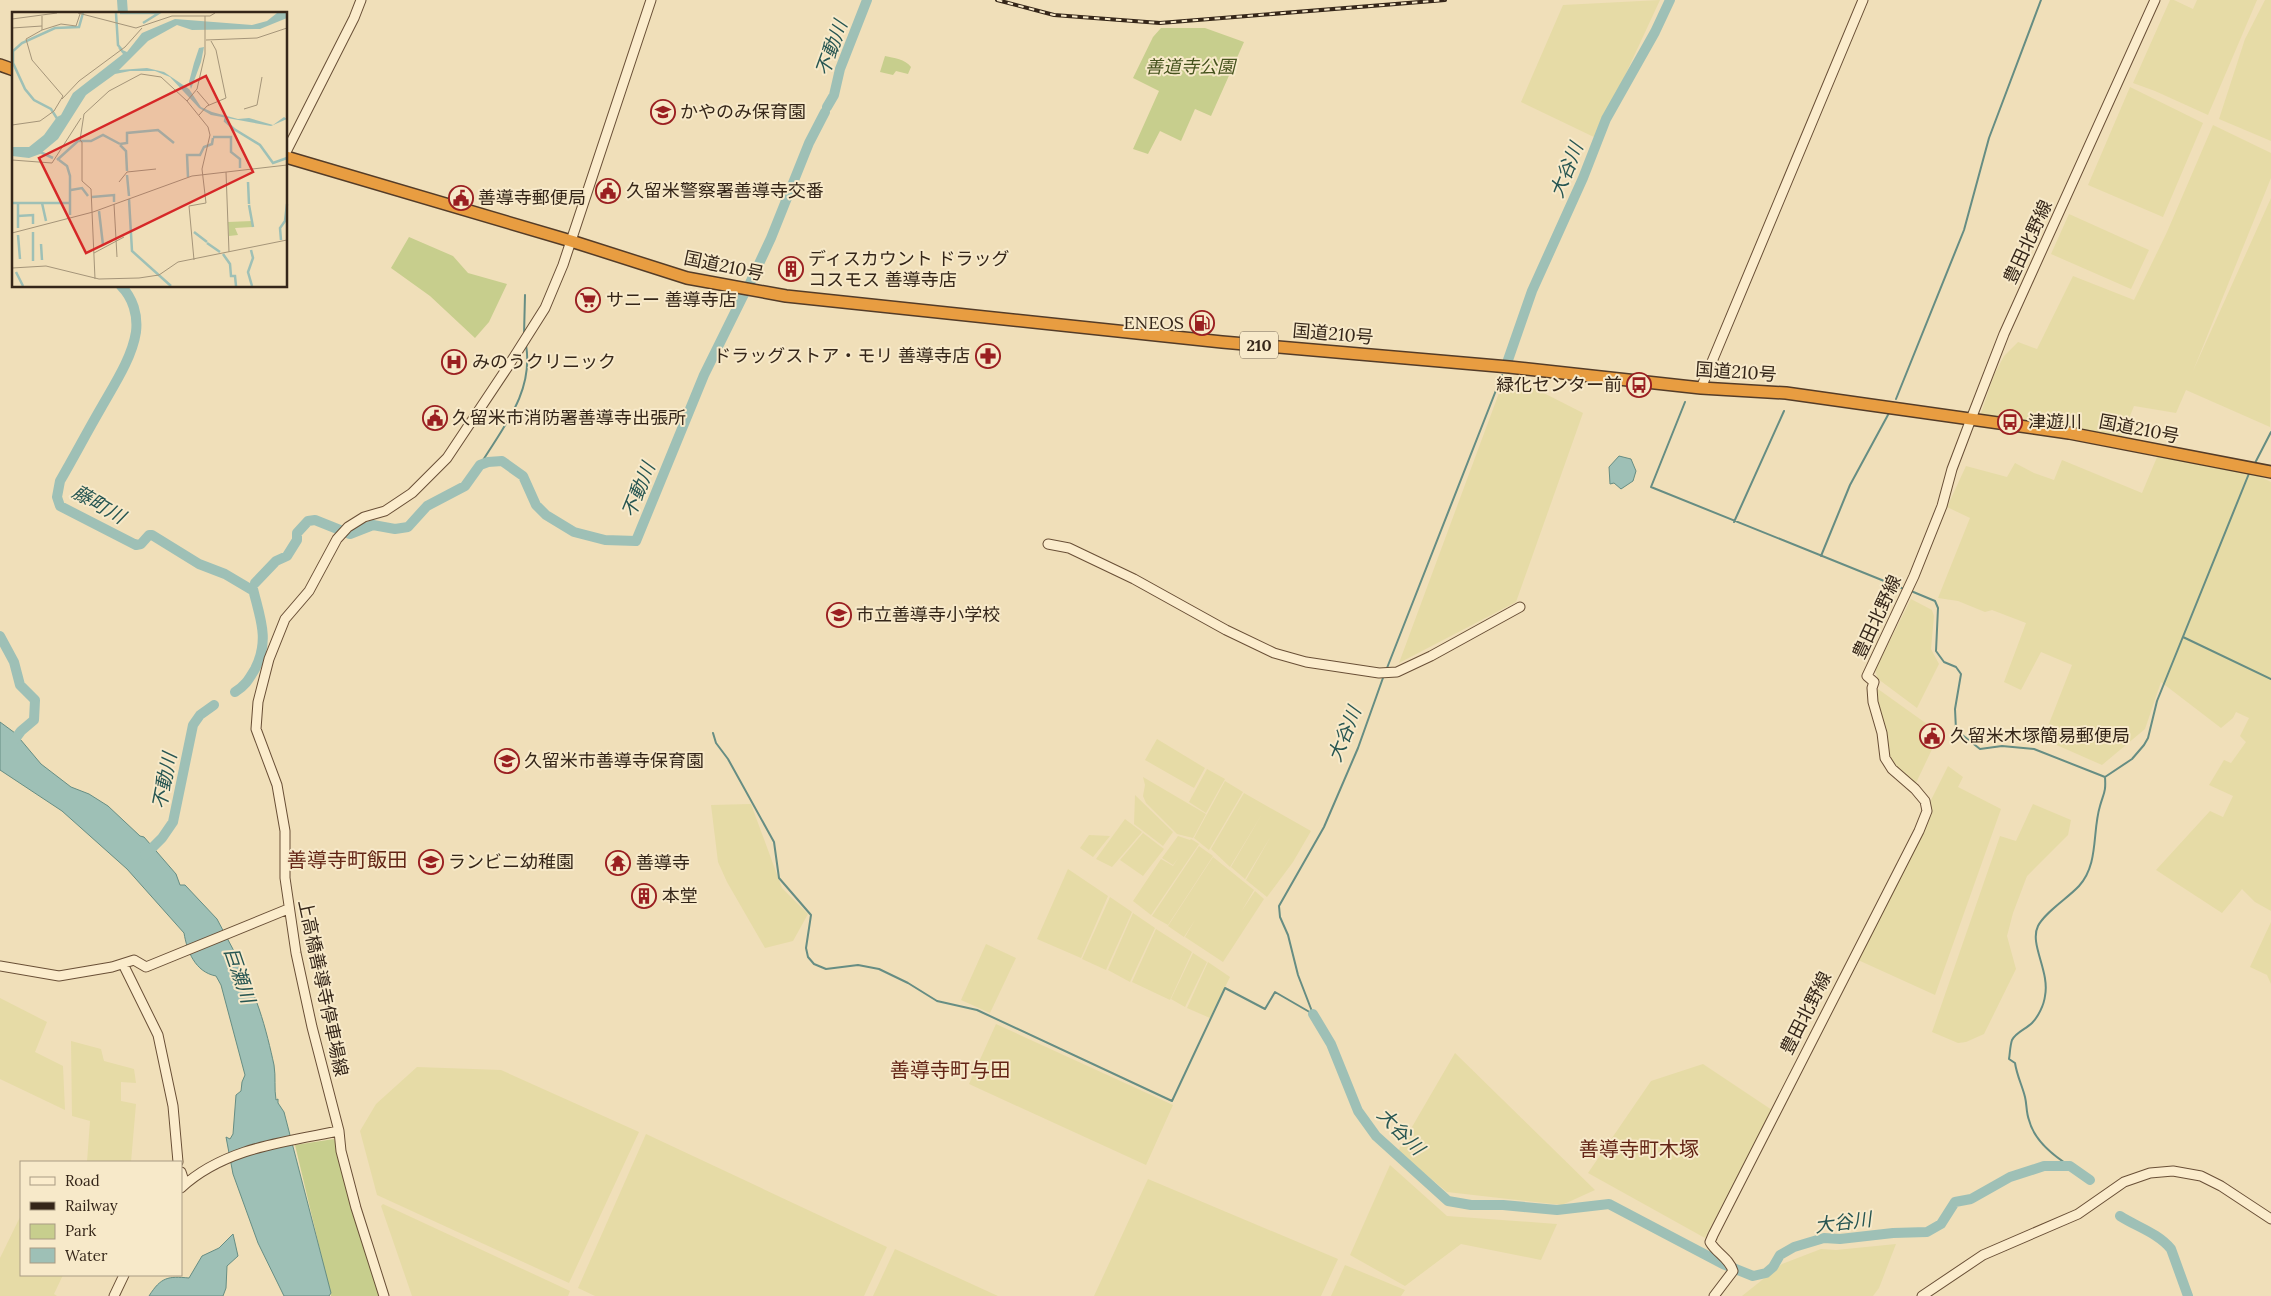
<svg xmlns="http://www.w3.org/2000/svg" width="2271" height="1296" font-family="Lora,'Noto Sans JP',serif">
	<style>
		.farmland { fill: #e6dba6 }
		.green { fill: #c7ce8d }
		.water { fill: #9ec0b6; stroke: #668d83 }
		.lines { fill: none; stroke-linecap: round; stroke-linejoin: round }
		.stream { stroke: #668d83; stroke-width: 2 }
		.river { stroke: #9ec0b6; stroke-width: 10 }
		.secondary-casing { stroke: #694f36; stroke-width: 11 }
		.highway-casing { stroke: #543c28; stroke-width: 14 }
		.secondary { stroke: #fbeccc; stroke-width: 9 }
		.highway { stroke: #e89d41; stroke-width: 11 }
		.rail-casing { stroke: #352619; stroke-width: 4 }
		.rail { stroke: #f7e9c9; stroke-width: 2; stroke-dasharray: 5.5; stroke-linecap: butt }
		.labels { text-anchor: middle; stroke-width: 4; stroke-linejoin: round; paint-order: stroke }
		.shield { fill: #f7e9c9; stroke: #6f604e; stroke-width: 1 }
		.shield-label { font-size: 16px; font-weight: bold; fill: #352619 }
		.park-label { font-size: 18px; font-style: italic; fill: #46531e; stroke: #f7e9c9 }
		.poi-label { font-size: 18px; fill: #352619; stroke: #f7e9c9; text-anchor: start }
		.street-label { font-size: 18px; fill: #352619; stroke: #f7e9c9 }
		.water-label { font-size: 19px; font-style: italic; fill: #275652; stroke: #f7e9c9 }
		.quarter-label { font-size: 20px; fill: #642516; stroke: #f7e9c9 }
		.inset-river { fill: none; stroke: #9ec0b6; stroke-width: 2.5 }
		.inset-road { fill: none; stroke: #a59579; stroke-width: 1 }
		.view { fill: #d62828; fill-opacity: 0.15; stroke: #d62828; stroke-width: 2.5 }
		.inset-edge { fill: none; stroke: #352619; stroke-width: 2.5 }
	</style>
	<rect width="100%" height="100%" fill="#f0dfb9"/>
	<path class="farmland" d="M 1660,0 L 1596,138 L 1521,102 L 1563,5 Z
		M 2170,0 L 2174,0 L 2193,9 L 2197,0 L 2257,0 L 2208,115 L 2155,91 L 2133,83 Z
		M 2265,0 L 2271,0 L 2271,141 L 2219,119 L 2245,39 Z
		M 2130,87 L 2203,123 L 2163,217 L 2088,185 Z
		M 2213,125 L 2271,153 L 2271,178 L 2193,371 L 2271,198 L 2270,427 L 2186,390 L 2176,413 L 2134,406 L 2119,443 L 1979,419 L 1994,375 L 2004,356 L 2018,342 L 2037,349 L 2073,276 L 2134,300 L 2167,232 Z
		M 2069,214 L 2149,250 L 2131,289 L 2051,254 Z
		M 1506,374 L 1583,413 L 1516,602 L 1399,663 Z
		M 2160,450 L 2247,470 L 2271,482 L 2271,911 L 2255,902 L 2242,889 L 2222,913 L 2156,870 L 2210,811 L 2223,817 L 2233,796 L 2209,785 L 2224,760 L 2231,763 L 2246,742 L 2240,736 L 2249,718 L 2236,712 L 2233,718 L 2221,728 L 2161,682 L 2145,729 L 2102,765 L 2043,739 L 2072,665 L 2041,652 L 2021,690 L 2004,682 L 2026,623 L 1992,610 L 1985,612 L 1958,601 L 1938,598 L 1970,518 L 1947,507 L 1966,466 L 2007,477 L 2015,463 L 2034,473 L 2054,480 L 2062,460 L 2142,493 Z
		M 1911,599 L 1932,610 L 1934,616 L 1931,649 L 1939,664 L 1917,708 L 1878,679 L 1875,670 Z
		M 1878,689 L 1927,724 L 1921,734 L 1935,743 L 1915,785 L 1901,773 L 1889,760 L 1875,692 Z
		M 1157,739 L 1205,768 L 1194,788 L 1145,760 Z
		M 1948,766 L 1963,777 L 1958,787 L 2001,809 L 1935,995 L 1858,960 L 1932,814 L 1930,802 Z
		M 1207,769 L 1225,779 L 1206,813 L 1189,802 Z
		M 1143,777 L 1206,814 L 1193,838 L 1177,834 L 1146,803 L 1143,796 L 1145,785 Z
		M 1225,781 L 1243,792 L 1209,850 L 1194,838 Z
		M 1244,793 L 1311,831 L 1293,862 L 1267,897 L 1246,880 L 1271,836 L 1245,879 L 1231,867 L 1262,814 L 1230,867 L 1211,849 Z
		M 1135,795 L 1173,832 L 1163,846 L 1134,824 Z
		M 751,804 L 782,888 L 808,914 L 793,941 L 765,948 L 727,882 L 718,862 L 711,805 Z
		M 2033,804 L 2071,820 L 2068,835 L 2027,876 L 2013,913 L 2007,936 L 2016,969 L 1984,1034 L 1966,1042 L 1958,1043 L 1932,1032 L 2000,836 L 2016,841 Z
		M 1125,819 L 1142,832 L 1112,867 L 1096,859 Z
		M 1143,833 L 1164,849 L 1143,876 L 1120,860 Z
		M 1089,835 L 1110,836 L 1093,857 L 1080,848 Z
		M 1178,836 L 1190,840 L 1191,839 L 1199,844 L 1151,915 L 1133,901 L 1161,859 L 1173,866 L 1178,858 L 1173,865 L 1162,858 Z
		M 1199,846 L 1213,856 L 1168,925 L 1152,916 Z
		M 1213,857 L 1254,890 L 1241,912 L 1255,891 L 1264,899 L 1223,962 L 1185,937 L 1195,920 L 1184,937 L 1168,926 Z
		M 1068,869 L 1108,896 L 1081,958 L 1037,939 Z
		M 1110,897 L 1132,912 L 1106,970 L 1082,959 Z
		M 1133,913 L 1155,928 L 1130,982 L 1108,970 Z
		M 2271,922 L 2271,984 L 2267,975 L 2250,967 Z
		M 1156,929 L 1192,952 L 1170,1000 L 1132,982 Z
		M 986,944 L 1016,958 L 990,1013 L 961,1000 Z
		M 1193,953 L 1207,962 L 1185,1007 L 1171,999 Z
		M 1208,962 L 1230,977 L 1210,1018 L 1187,1008 Z
		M 0,998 L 47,1022 L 35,1052 L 63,1066 L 65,1110 L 0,1079 Z
		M 996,1024 L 1173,1105 L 1146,1165 L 969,1084 Z
		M 71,1041 L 101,1049 L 104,1061 L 134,1069 L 136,1083 L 121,1082 L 121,1101 L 136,1104 L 131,1162 L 87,1162 L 90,1121 L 72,1116 Z
		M 1455,1053 L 1595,1190 L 1562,1205 L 1447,1192 L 1398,1151 Z
		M 1703,1064 L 1772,1110 L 1705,1238 L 1588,1173 L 1651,1081 Z
		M 417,1067 L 501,1070 L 639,1132 L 569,1283 L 377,1195 L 360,1131 L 376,1104 Z
		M 646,1134 L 887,1247 L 864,1296 L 595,1296 L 578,1288 Z
		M 1390,1165 L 1447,1216 L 1557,1224 L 1541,1260 L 1461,1244 L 1405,1286 L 1350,1255 Z
		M 1148,1179 L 1338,1259 L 1321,1296 L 1094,1296 Z
		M 383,1204 L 570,1291 L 568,1296 L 412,1296 L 381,1206 Z
		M 21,1215 L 21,1275 L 63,1275 L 54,1294 L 57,1296 L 0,1296 L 0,1258 Z
		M 1896,1244 L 1879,1288 L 1873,1296 L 1742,1296 L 1782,1264 L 1821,1249 L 1836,1250 Z
		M 895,1249 L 998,1296 L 873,1296 Z
		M 1345,1265 L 1405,1290 L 1401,1296 L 1331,1296 Z"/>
	<path class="green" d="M 1161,28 L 1205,28 L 1244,42 L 1211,116 L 1195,109 L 1181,141 L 1160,131 L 1148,154 L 1133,149 L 1159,91 L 1133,78 L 1153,37 Z
		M 885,56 C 894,58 905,59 911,67 L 908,74 L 896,71 L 893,75 L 880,72 Z
		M 409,237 L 453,256 L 468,273 L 507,284 L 489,322 L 475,338 L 430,296 L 391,268 Z
		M 334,1139 L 389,1296 L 331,1296 L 295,1145 Z"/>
	<path class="water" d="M 1619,456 L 1631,459 L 1636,471 L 1633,481 L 1621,489 L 1614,483 L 1610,484 L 1609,467 Z
		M 0,722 L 15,733 L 41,764 L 71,787 L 89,794 L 108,806 L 140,836 L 144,837 L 176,874 L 180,885 L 185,885 L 217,919 L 235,953 L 233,959 C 255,983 267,1033 274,1065 C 276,1077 274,1088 276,1100 L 278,1099 L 278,1103 L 284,1112 L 331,1293 L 329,1296 L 284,1296 L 258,1243 L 233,1174 L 226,1137 L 230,1139 L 233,1134 L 236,1095 L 241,1091 L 242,1082 L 245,1075 L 221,985 L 216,976 C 195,972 187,951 184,933 L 127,869 L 62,811 L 0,770 Z
		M 233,1234 L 238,1256 L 227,1266 L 226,1288 L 223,1296 L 149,1296 C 161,1277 168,1276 189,1278 L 202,1256 L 219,1248 Z"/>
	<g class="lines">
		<path class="stream" d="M 524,335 L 525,295
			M 1896,399 L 1964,230 L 1989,138 L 2041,0
			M 1685,402 L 1651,487 L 1904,589
			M 480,465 C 503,427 534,392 526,345
			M 2254,465 L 2271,432
			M 1734,522 L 1784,411
			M 1821,556 L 1850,485 L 1889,413
			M 1911,591 L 1935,601 L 1938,608 L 1936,651 L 1944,662 L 1956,667 L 1961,674 L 1955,709 L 1956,730 L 1980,749 L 2002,746 L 2034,749 L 2105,777 L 2132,759 L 2144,745 L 2148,738 L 2157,701 L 2250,471
			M 2183,637 L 2271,679
			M 1387,668 L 1502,375
			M 713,733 L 716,743 L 728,759 L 774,842 L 779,878 L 811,915 L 806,948 L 808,957 L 814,964 L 826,969 L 858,965 L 879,969 L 908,983 L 937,1001 L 977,1010 L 1172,1101 L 1225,988 L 1265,1009 L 1275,992 L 1313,1014
			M 1313,1014 L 1298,975 L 1288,935 L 1280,917 L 1279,906 L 1324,827 L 1358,748 L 1384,675
			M 2070,1166 C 2054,1156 2034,1140 2029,1120 C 2026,1112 2027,1105 2025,1097 C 2022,1085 2017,1076 2015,1063 L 2009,1059 C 2010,1053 2010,1046 2012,1040 C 2016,1032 2026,1029 2032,1023 C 2038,1017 2044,1005 2045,996 C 2050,971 2029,944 2038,926 C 2045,912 2068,898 2079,886 C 2099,864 2092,832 2100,806 C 2104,792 2106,792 2105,777"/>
		<path class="river" d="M 122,0 L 123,14
			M 827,107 L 834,95 L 840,69 L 867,0
			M 750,283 L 771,238 L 809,143 L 825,112
			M 121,286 C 133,298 138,315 136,332 C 132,358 114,385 101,408 C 87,432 74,457 60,481 L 57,497 L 60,506 L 136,545 L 141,544 L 149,535 L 152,535 L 199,564 L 225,574 L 252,590
			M 1508,360 L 1532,291 L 1583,178 L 1606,119 L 1655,32 L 1670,0
			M 255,583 L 276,561 L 287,556 L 297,540 L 297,533 L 308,521 L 315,520 L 350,534 L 373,525 L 395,529 L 408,527 L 427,506 L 465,486 L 480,465 L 488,462 L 502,461 L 523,476 L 536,505 L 546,515 L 574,532 L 605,540 L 636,541 L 704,375 L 745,292
			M 0,636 L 14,662 L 20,685 L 35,700 L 34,720 L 21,731 L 10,746
			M 235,692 C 246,685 249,679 255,669 C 270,640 260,618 253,589
			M 145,855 L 162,838 L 173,822 L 193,725 L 200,715 L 214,705
			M 1313,1014 L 1331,1044 L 1358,1111 L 1376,1136 L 1448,1201 L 1471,1205 L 1503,1205 L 1557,1210 L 1609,1204 L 1723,1264 L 1753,1276 L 1766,1273 L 1773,1267 L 1780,1255 L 1794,1247 L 1824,1238 L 1840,1239 L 1893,1233 L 1927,1232 L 1941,1224 L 1955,1202 L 1971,1199 L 2010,1177 L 2044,1166 L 2070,1166 L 2090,1180
			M 2120,1216 C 2137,1227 2158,1233 2171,1249 L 2188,1296"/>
		<defs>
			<path id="secondary" d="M 286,152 L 354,18 L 361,0
				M 1701,388 L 1863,0
				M 1048,544 L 1069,548 L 1134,579 L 1226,630 L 1274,653 L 1306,662 L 1379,673 L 1397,672 L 1431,656 L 1520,607
				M 123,964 L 158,1035 L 173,1106 L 178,1162
				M 0,966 L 59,976 L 112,967 L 134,960 L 146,967 L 288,909
				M 181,1172 L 185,1184
				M 181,1188 C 224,1148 284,1142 339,1131
				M 114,1296 L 124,1275
				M 384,1296 L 356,1208 L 341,1151 L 339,1131 L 312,1027 L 296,953 L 285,878 L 285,831 L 277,785 L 256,729 L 258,702 L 269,659 L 285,619 L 309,591 L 337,539 L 348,527 L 364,517 L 385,511 L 412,493 L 447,458 L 507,368 L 545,308 L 563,265 L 651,0
				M 1714,1296 L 1733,1271 C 1729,1258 1716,1253 1710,1242 L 1713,1235 L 1919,831 L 1927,811 L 1925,801 L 1915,789 L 1892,769 L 1885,758 L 1882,733 L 1873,702 L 1872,688 L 1874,682 L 1867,676 L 1914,576 L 1942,506 L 1952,469 L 1971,419 L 2004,334 L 2155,0
				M 1922,1296 L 1983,1255 L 2078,1214 L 2124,1182 L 2150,1173 L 2173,1171 L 2201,1176 L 2221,1186 L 2271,1219"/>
			<path id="highway" d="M 0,65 L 14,70
				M 286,157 L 571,241 L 687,278 L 786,296 L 1222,342 L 1509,367 L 1701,388 L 1786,393 L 2069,433 L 2271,472"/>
		</defs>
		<use href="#secondary" class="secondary-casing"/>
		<use href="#highway" class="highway-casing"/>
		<use href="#secondary" class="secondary"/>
		<use href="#highway" class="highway"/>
		<defs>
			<path id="rail" d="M 997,0 L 1054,15 L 1160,23 L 1445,0"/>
		</defs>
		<use href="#rail" class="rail-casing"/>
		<use href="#rail" class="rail"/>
	</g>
	<defs>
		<symbol id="school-ring" viewBox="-11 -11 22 22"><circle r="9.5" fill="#f7e9c9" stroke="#9a1f21" stroke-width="1.5"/><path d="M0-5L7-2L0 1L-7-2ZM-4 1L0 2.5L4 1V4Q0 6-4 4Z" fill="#9a1f21"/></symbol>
		<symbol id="civic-ring" viewBox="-11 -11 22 22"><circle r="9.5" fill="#f7e9c9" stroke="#9a1f21" stroke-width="1.5"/><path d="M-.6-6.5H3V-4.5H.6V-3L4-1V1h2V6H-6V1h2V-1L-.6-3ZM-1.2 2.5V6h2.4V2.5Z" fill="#9a1f21"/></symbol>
		<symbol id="building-ring" viewBox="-11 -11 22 22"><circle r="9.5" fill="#f7e9c9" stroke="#9a1f21" stroke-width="1.5"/><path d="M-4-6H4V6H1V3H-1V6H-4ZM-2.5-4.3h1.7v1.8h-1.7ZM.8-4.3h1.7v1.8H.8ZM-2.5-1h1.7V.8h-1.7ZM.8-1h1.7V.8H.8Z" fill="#9a1f21"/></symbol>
		<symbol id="supermarket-ring" viewBox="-11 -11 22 22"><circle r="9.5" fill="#f7e9c9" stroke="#9a1f21" stroke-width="1.5"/><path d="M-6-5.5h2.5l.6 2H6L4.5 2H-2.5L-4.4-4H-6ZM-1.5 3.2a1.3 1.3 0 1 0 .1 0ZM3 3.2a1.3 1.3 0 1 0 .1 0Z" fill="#9a1f21"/></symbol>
		<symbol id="fuel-ring" viewBox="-11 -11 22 22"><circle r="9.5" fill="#f7e9c9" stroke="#9a1f21" stroke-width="1.5"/><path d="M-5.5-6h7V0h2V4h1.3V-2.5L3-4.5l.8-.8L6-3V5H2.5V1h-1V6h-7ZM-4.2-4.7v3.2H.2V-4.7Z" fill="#9a1f21"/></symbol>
		<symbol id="pharmacy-ring" viewBox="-11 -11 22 22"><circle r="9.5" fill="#f7e9c9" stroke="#9a1f21" stroke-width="1.5"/><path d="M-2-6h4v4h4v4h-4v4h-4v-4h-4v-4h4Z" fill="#9a1f21"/></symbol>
		<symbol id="hospital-ring" viewBox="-11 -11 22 22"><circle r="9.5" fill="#f7e9c9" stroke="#9a1f21" stroke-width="1.5"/><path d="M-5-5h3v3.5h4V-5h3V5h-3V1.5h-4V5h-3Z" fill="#9a1f21"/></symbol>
		<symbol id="bus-ring" viewBox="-11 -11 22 22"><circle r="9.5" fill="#f7e9c9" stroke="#9a1f21" stroke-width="1.5"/><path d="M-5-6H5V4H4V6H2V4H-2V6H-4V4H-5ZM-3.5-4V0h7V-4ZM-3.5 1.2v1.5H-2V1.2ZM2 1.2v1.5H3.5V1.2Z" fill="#9a1f21"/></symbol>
		<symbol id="temple-ring" viewBox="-11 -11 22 22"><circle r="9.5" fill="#f7e9c9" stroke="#9a1f21" stroke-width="1.5"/><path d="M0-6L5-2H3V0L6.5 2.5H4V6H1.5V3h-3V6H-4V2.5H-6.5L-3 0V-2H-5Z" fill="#9a1f21"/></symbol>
	</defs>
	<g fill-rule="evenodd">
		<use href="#school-ring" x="649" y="98" width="28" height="28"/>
		<use href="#civic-ring" x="594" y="177" width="28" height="28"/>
		<use href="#civic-ring" x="447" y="184" width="28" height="28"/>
		<use href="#building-ring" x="777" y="255" width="28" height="28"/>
		<use href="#supermarket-ring" x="574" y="286" width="28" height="28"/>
		<use href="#fuel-ring" x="1188" y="309" width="28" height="28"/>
		<use href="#pharmacy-ring" x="974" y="342" width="28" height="28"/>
		<use href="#hospital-ring" x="440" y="348" width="28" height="28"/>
		<use href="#bus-ring" x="1625" y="371" width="28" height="28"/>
		<use href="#civic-ring" x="421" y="404" width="28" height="28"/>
		<use href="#bus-ring" x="1996" y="408" width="28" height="28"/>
		<use href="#school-ring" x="825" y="601" width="28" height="28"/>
		<use href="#civic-ring" x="1918" y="722" width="28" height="28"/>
		<use href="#school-ring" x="493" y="747" width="28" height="28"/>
		<use href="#school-ring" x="417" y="848" width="28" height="28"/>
		<use href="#temple-ring" x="604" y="849" width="28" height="28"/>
		<use href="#building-ring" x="630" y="882" width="28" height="28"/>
	</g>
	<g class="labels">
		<rect class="shield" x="1240" y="331.5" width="38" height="27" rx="4"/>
		<g class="shield-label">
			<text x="1259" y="351">210</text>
		</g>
		<g class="park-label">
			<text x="1190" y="73">善道寺公園</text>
		</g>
		<g class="poi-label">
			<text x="680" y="118">かやのみ保育園</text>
			<text x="626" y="197">久留米警察署善導寺交番</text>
			<text x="478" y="204">善導寺郵便局</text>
			<text x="808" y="265">ディスカウント ドラッグ<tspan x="808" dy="21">コスモス 善導寺店</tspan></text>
			<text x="606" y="306">サニー 善導寺店</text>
			<text x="1184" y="329" text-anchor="end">ENEOS</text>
			<text x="970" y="362" text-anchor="end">ドラッグストア・モリ 善導寺店</text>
			<text x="472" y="368">みのうクリニック</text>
			<text x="1622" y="391" text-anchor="end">緑化センター前</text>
			<text x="452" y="424">久留米市消防署善導寺出張所</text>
			<text x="2028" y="428">津遊川</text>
			<text x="856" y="621">市立善導寺小学校</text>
			<text x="1950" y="742">久留米木塚簡易郵便局</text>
			<text x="524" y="767">久留米市善導寺保育園</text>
			<text x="448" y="868">ランビニ幼稚園</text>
			<text x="636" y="869">善導寺</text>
			<text x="662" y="902">本堂</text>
		</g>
		<g class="street-label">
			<text transform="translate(2028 242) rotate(-65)" y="6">豊田北野線</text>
			<text transform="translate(724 266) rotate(12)" y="6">国道210号</text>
			<text transform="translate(1333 334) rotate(5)" y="6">国道210号</text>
			<text transform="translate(1736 372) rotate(4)" y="6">国道210号</text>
			<text transform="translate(2139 429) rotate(11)" y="6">国道210号</text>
			<text transform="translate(1877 617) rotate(-65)" y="6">豊田北野線</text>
			<text transform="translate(323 988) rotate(78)" y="6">上高橋善導寺停車場線</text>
			<text transform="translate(1806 1013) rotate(-63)" y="6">豊田北野線</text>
		</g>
		<g class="water-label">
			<text transform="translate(831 48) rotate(-70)" y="7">不動川</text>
			<text transform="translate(1566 170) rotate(-68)" y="7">大谷川</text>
			<text transform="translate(638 490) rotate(-68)" y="7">不動川</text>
			<text transform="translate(99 504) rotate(30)" y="7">藤町川</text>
			<text transform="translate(1344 734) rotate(-68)" y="7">大谷川</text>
			<text transform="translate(164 781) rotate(-79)" y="7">不動川</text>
			<text transform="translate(240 975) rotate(71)" y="7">巨瀬川</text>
			<text transform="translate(1401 1131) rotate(45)" y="7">大谷川</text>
			<text transform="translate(1843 1222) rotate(-7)" y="7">大谷川</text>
		</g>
		<g class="quarter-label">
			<text x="347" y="867">善導寺町飯田</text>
			<text x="950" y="1077">善導寺町与田</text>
			<text x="1639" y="1156">善導寺町木塚</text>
		</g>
	</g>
	<g transform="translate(12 12)">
		<rect width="275" height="275" fill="#f0dfb9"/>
		<path d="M 240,209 L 240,215 L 223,216 L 226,223 L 217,224 L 216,210 Z" fill="#c7ce8d"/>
		<path d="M 265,1 L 275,1 L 275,6 L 248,17 L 180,18 L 165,13 L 136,29 L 107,58 L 135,56 L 152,60 L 177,77 L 189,95 L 200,100 L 226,107 L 237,106 L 261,113 L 272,105 L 275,107 L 259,114 L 199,103 L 187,96 L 158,65 L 143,59 L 118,59 L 103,62 L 74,83 L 46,127 L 28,142 L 17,146 L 0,144 L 0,135 L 17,135 L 32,123 L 45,105 L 49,103 L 61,81 L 111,42 L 106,36 L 115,40 L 130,21 L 163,7 L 240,13 L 255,9 ZM 192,35 L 189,50 L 179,77 L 177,70 L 182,51 L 187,36 Z" fill="#9ec0b6"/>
		<path class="inset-river" d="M 104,1 L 106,33 L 110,38M 108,1 L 147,1 L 131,11M 214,104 L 213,109 L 222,117 L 248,133 L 261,151 L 275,146M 46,108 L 39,97 L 22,88 L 13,77 L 1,51 L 1,39 L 10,31 L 43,16 L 67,15 L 71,1M 201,125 L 219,125 L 219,140 L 228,147 L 228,156M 108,132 L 115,131 L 115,121 L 146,118 L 162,131M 108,133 L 114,139 L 115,159M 26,139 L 41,146M 45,148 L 66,129 L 79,129 L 91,123 L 108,132M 47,148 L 55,154 L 58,164 L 58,203M 115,163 L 117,184M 176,165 L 175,143 L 188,143 L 192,135 L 200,132 L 201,126M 236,170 L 237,192M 59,178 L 70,176 L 76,184M 80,185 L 102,183 L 102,190M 117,187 L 120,239 L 159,274M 0,191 L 57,191M 30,191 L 34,209M 6,192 L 6,216M 237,193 L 241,215M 87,199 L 91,233M 6,204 L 21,203 L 21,212M 21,220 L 21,249M 182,220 L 195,230M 6,223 L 8,247M 269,228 L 268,216 L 273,209 L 275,192M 195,231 L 208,240M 29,232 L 30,248M 239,238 L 241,246 L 236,260 L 240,274M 211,242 L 218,252 L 219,264 L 223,264 L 224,274M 4,260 L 11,274"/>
		<path class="inset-road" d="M 66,1 L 124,16 L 160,4 L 198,4 L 203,1M 0,7 L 45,1M 0,16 L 30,14M 30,18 L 49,12 L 64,14 L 68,2M 194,28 L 245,26 L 275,16M 185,79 L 197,93M 50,87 L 67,69 L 113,35 L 130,16M 232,97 L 245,93 L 250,65M 72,102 L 97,79 L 129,62 L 149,65 L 175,89M 72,102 L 68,128 L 70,130 L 70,169 L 79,177 L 83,267M 187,103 L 195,94 L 214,86 L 204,38 L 199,29M 0,113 L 28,109 L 42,99 L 51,84 L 20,48 L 14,27 L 30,18 L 30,4M 0,148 L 40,151 L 69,106M 214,160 L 217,240M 107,170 L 115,160 L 144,157M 102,192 L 105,245M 0,221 L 81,200 L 180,164 L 275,153M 82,241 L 112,225M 182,248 L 177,194 L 194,191 L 190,157 L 198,123 L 196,115 L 175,89 L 185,77 L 193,42 L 193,4M 0,256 L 34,254 L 87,267 L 127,266 L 147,263 L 166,250 L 275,228"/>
		<path class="view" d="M 194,64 L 241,160 L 74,241 L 27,146 Z"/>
		<rect width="275" height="275" class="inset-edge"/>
	</g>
	<rect x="20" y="1161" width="162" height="115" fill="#f7e9c9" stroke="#a99b83"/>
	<rect x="30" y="1177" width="25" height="8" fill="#fbeccc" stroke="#a99b83"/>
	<text x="65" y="1186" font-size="15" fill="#352619">Road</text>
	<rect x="30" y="1202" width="25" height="8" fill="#352619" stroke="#a99b83"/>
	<text x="65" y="1211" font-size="15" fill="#352619">Railway</text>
	<rect x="30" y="1224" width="25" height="15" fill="#c7ce8d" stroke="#a99b83"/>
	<text x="65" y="1236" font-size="15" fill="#352619">Park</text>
	<rect x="30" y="1248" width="25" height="15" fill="#9ec0b6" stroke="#a99b83"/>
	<text x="65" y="1261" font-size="15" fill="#352619">Water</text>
</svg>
